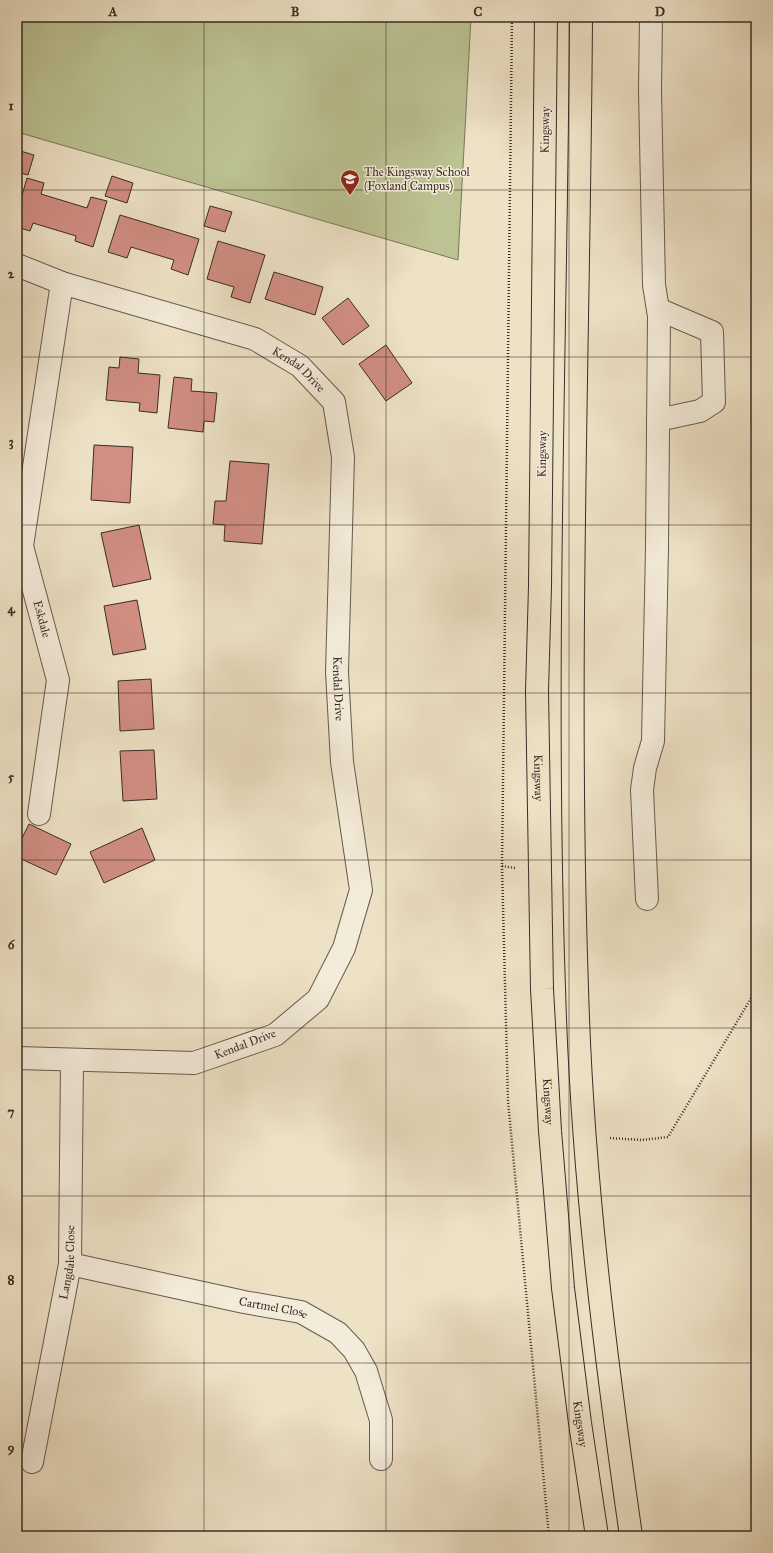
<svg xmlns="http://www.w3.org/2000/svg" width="773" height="1553" font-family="'IM FELL Great Primer',serif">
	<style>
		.green { fill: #bcc292; stroke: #7a775c }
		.building { fill: #d18e83; stroke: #392c27 }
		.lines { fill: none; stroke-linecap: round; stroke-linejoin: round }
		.street-casing { stroke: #665a4f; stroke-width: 24 }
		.highway-casing { stroke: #392c27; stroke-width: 24 }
		.path { stroke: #392c27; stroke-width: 2.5; stroke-dasharray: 1 2; stroke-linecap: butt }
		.street { stroke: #f4ecda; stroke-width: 22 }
		.highway { stroke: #eee2c6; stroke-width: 22 }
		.grid { fill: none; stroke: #392c27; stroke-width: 1; stroke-opacity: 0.55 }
		.labels { text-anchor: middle; stroke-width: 3; stroke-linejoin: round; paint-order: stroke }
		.street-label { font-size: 12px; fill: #392c27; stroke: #f4ecda }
		.poi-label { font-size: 12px; fill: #392c27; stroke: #f4ecda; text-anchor: start }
		.neatline { fill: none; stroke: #392c27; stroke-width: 1.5 }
		.grid-label { font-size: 13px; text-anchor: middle; font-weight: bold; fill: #392c27 }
	</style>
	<rect width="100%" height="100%" fill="#eee2c6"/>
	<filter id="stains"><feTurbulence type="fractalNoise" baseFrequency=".005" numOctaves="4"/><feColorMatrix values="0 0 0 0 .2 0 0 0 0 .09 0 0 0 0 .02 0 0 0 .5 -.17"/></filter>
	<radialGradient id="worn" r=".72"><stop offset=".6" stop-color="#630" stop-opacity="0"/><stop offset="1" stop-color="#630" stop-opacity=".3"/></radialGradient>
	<path class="green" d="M 17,17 L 471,17 L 458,260 L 17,132 Z"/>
	<path class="building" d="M 17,150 L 34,155 L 28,175 L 17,172 Z
		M 112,176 L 133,183 L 127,203 L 105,196 Z
		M 27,178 L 44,183 L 41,194 L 87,208 L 91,197 L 107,201 L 93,247 L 75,241 L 76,236 L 33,223 L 30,231 L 17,227 L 17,213 Z
		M 210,206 L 232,212 L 225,232 L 204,226 Z
		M 120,215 L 199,239 L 188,275 L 171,269 L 174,260 L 131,247 L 127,258 L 108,252 Z
		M 218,241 L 265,255 L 250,303 L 231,297 L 234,287 L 207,279 Z
		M 274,272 L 323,287 L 315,315 L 265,299 Z
		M 348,298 L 369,326 L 343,345 L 322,318 Z
		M 386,345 L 412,383 L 386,401 L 359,364 Z
		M 120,357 L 139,359 L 138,373 L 160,375 L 157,413 L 139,411 L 140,403 L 106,400 L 109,367 L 119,368 Z
		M 174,377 L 192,379 L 191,391 L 217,393 L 214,422 L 204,421 L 203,432 L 168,428 Z
		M 94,445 L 133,447 L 130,503 L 91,500 Z
		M 230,461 L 269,464 L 262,544 L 224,541 L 225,525 L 213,524 L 215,501 L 226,501 Z
		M 139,525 L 151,579 L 113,587 L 101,533 Z
		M 137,600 L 146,649 L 113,655 L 104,606 Z
		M 151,679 L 154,729 L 120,731 L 118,681 Z
		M 154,750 L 157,799 L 123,801 L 120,751 Z
		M 29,824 L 71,844 L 56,875 L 17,857 L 17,848 Z
		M 142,828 L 155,860 L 104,883 L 90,852 Z"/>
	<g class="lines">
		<defs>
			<g id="street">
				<path id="s1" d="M 17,265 L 62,283 L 255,339 L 300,366 L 334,402 L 343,457 L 337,672 L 342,762 L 361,890 L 344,948 L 318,999 L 275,1035 L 194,1063 L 17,1058"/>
				<path d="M 658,309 L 712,332 L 714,402 L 700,411 L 658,420"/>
				<path d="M 39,814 L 58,680 L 22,546 L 62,283"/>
				<path d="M 647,899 L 642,790 L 645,768 L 653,741 L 657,547 L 659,316 L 654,285 L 650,90 L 651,17"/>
				<path id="s2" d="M 70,1264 L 244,1302 L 301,1312 L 338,1333 L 354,1350 L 366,1371 L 381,1420 L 381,1459"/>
				<path id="s3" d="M 32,1462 L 70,1264 L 72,1060"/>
			</g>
			<g id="highway">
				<path id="s4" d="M 546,17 L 540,586 L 537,691 L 542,989 L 550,1131 L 563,1288 L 580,1423 L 597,1536"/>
				<path d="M 581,17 C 579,341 566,665 577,988 C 582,1172 605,1354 631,1536"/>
			</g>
		</defs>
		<use href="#street" class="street-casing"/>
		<use href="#highway" class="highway-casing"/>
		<path class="path" d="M 512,17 L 502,866 L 508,1101 L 549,1536
			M 502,866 L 515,868
			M 610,1138 L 642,1140 L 668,1137 L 756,990"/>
		<use href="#street" class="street"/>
		<use href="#highway" class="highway"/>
	</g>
	<path class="grid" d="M 204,17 L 204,1536M 386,17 L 386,1536M 569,17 L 569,1536M 17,190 L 756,190M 17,357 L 756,357M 17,525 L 756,525M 17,693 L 756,693M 17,860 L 756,860M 17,1028 L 756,1028M 17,1196 L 756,1196M 17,1363 L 756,1363"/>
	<defs>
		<symbol id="school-pin" viewBox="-11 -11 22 30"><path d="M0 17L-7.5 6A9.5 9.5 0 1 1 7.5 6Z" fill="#8f2418" stroke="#f4ecda"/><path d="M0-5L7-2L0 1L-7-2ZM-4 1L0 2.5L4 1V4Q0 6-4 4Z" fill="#fff"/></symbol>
	</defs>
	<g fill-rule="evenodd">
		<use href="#school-pin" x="339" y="168" width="22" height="30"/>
	</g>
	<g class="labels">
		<g class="street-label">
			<text transform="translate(545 130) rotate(-89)" y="4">Kingsway</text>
			<text dy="4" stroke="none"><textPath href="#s1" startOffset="303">Kendal Drive</textPath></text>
			<text transform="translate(542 454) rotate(-89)" y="4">Kingsway</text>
			<text transform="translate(42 619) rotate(75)" y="4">Eskdale</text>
			<text dy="4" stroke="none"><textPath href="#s1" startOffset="639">Kendal Drive</textPath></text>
			<text dy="4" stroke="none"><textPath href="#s4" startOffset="761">Kingsway</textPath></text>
			<text transform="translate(245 1044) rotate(-21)" y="4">Kendal Drive</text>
			<text dy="4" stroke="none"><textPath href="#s4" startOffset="1085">Kingsway</textPath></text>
			<text dy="4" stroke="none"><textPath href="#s3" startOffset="203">Langdale Close</textPath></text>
			<text dy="4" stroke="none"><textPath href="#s2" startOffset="208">Cartmel Close</textPath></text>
			<text dy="4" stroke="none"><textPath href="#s4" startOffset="1409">Kingsway</textPath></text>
		</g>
		<g class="poi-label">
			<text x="364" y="176">The Kingsway School<tspan x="364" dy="14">(Foxland Campus)</tspan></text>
		</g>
	</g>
	<rect width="773" height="1553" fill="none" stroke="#eee2c6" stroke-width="44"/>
	<rect x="22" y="22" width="729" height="1509" class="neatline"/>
	<g class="grid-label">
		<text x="113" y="16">A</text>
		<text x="295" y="16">B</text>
		<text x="478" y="16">C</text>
		<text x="660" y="16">D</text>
		<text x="11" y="110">1</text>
		<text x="11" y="278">2</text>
		<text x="11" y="446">3</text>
		<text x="11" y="613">4</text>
		<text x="11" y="781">5</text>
		<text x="11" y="949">6</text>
		<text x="11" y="1116">7</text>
		<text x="11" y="1284">8</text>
		<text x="11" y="1452">9</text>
	</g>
	<rect width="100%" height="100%" filter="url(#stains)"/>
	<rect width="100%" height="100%" fill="url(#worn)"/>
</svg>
